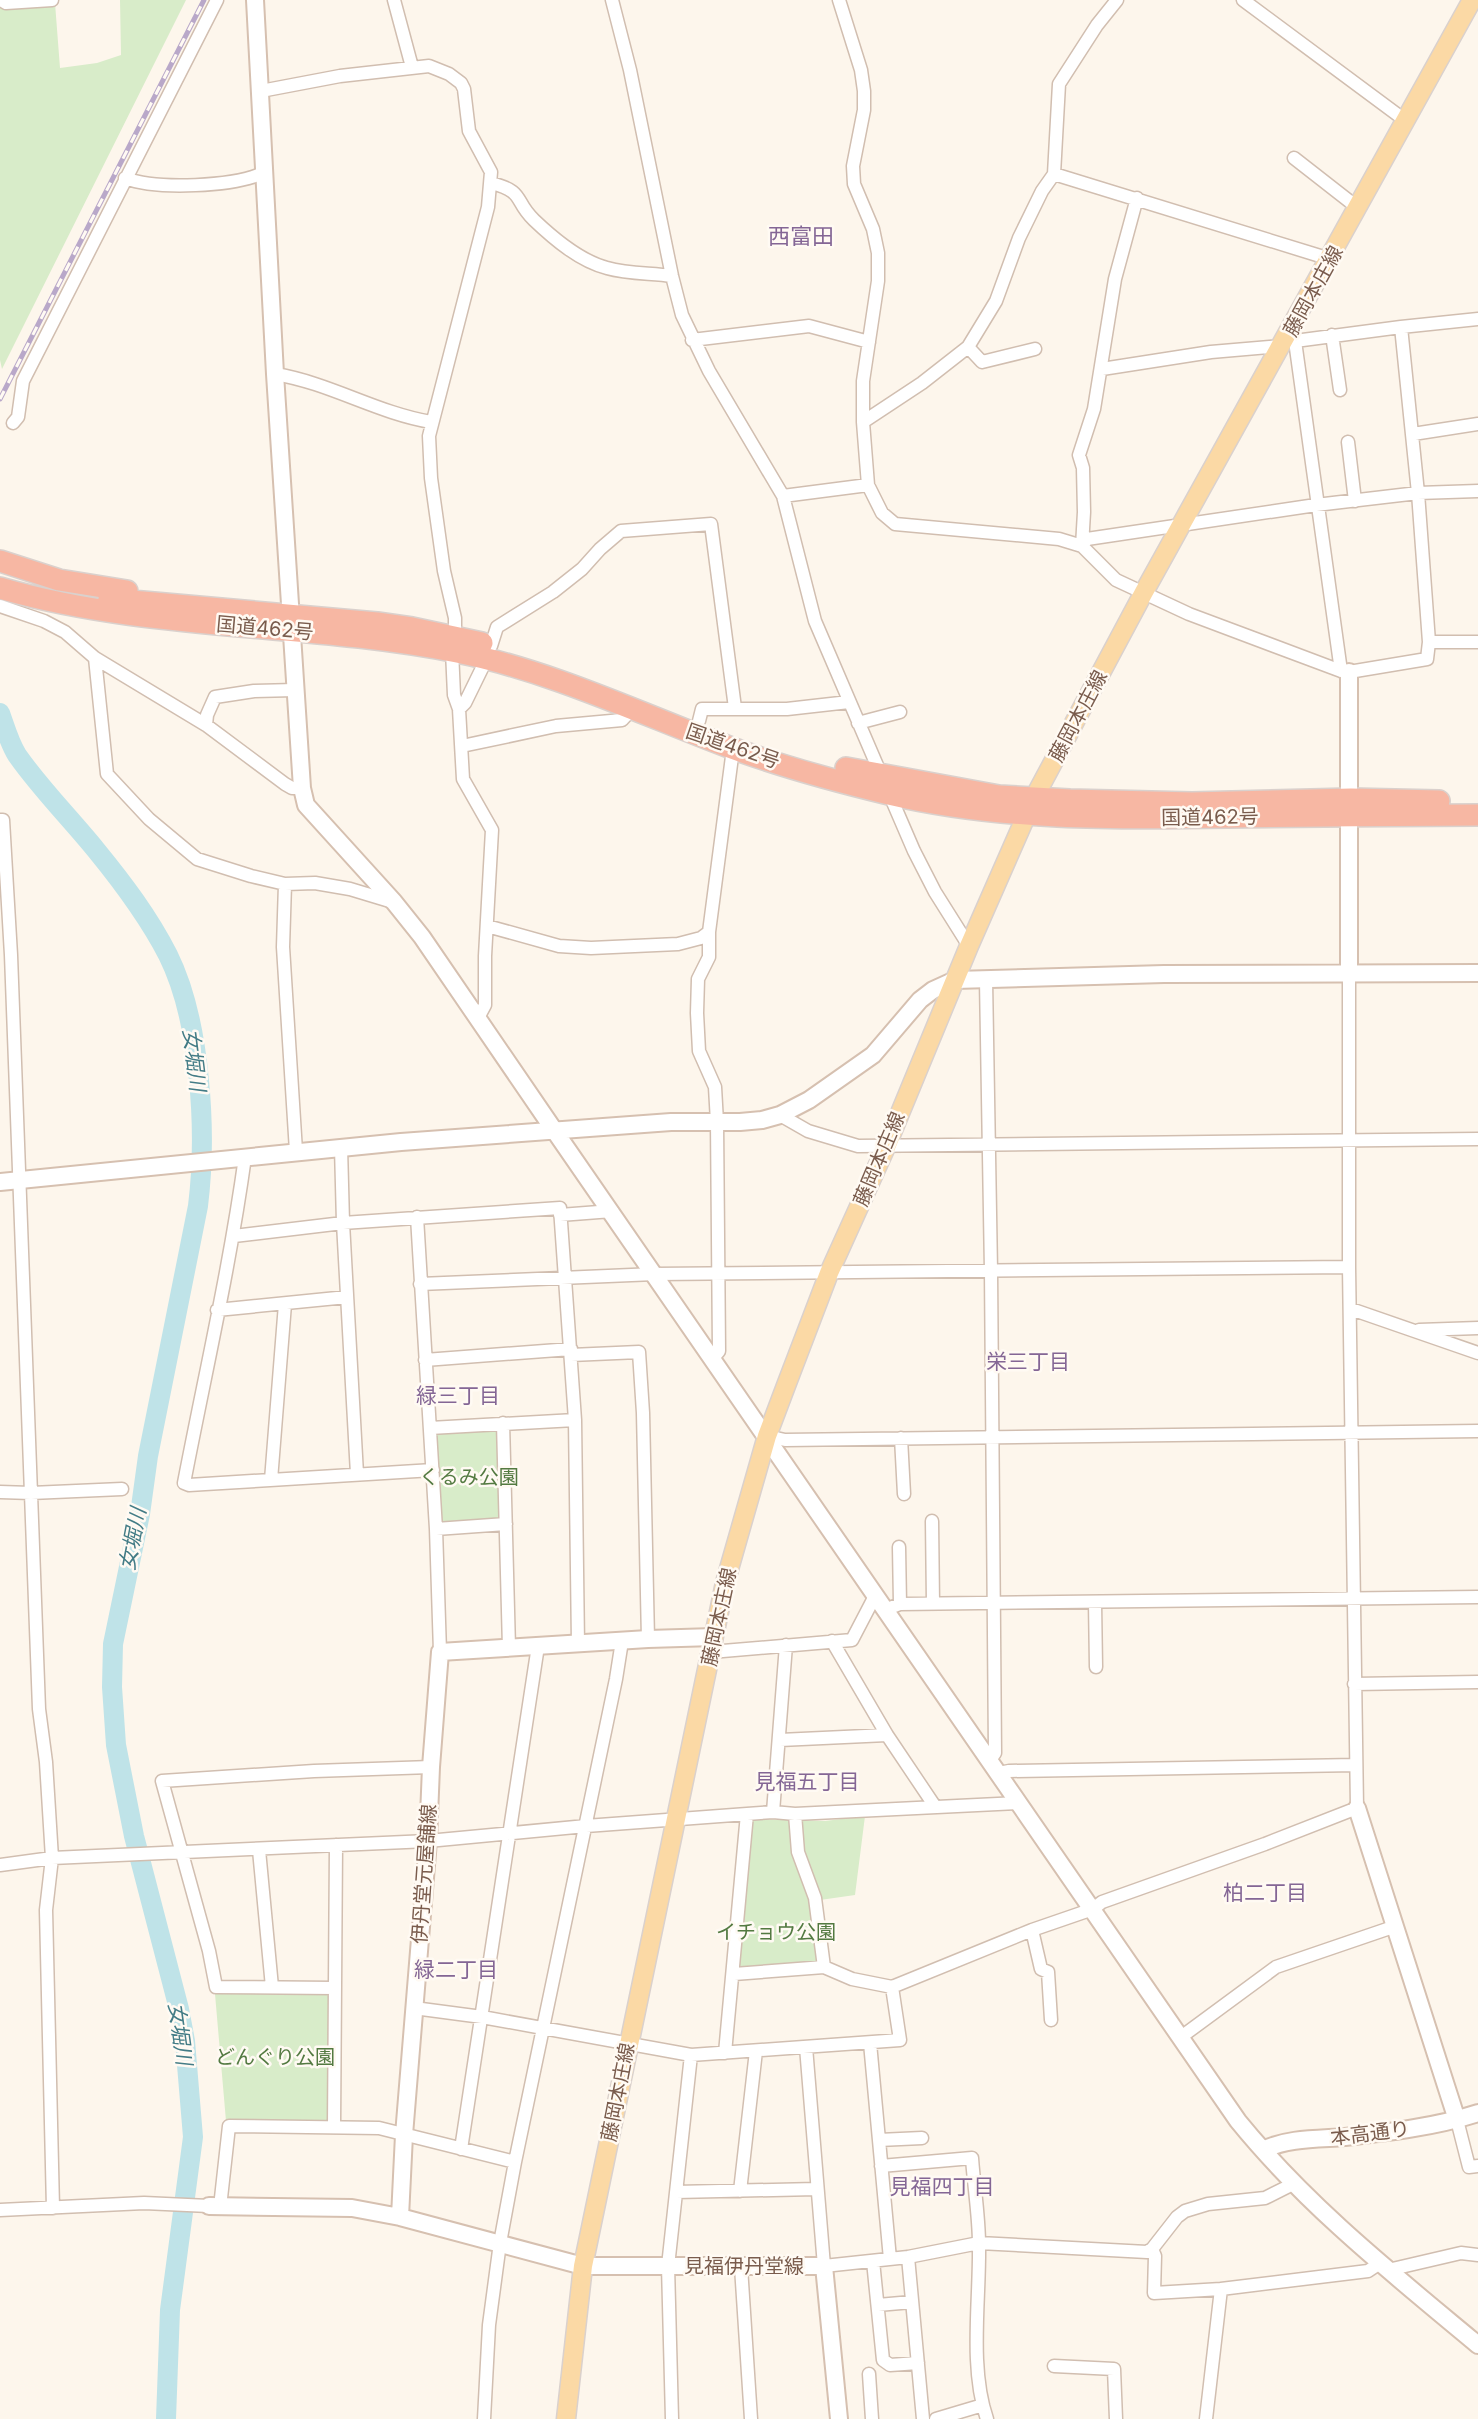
<svg xmlns="http://www.w3.org/2000/svg" width="1478" height="2419" font-family="Inter,'Noto Sans JP',sans-serif">
	<style>
		.green { fill: #d8ecc9 }
		.lines { fill: none; stroke-linecap: round; stroke-linejoin: round }
		.river { stroke: #bfe3e8; stroke-width: 20 }
		.street-casing { stroke: #d1beb0; stroke-width: 15 }
		.secondary-casing { stroke: #d6c0b0; stroke-width: 20 }
		.primary-casing { stroke: #dad1cd; stroke-width: 21 }
		.highway-casing { stroke: #dad1cd; stroke-width: 24 }
		.street { stroke: #fff; stroke-width: 12 }
		.secondary { stroke: #fff; stroke-width: 16 }
		.primary { stroke: #fbd9a5; stroke-width: 18 }
		.highway { stroke: #f7b7a3; stroke-width: 21 }
		.rail-casing { stroke: #b9a8c9; stroke-width: 5 }
		.rail { stroke: #fffaf3; stroke-width: 3; stroke-dasharray: 9; stroke-linecap: butt }
		.labels { text-anchor: middle; stroke-width: 5; stroke-linejoin: round; paint-order: stroke }
		.street-label { font-size: 20px; fill: #7a5c4d; stroke: #fffaf3 }
		.park-label { font-size: 20px; fill: #537a41; stroke: #fffaf3 }
		.water-label { font-size: 21px; font-style: italic; fill: #437c86; stroke: #fffaf3 }
		.neighbourhood-label { font-size: 21px; fill: #846695; stroke: #fffaf3 }
		.quarter-label { font-size: 22px; fill: #846695; stroke: #fffaf3 }
	</style>
	<rect width="100%" height="100%" fill="#fdf6ec"/>
	<path class="green" d="M 120,0 L 186,0 L 2,369 L 0,360 L 0,4 L 55,3 L 60,68 L 97,63 L 121,55 Z
		M 495,1428 L 499,1433 L 502,1517 L 499,1521 L 440,1523 L 435,1436 L 438,1433 Z
		M 865,1816 L 855,1895 L 820,1900 L 818,1964 L 737,1971 L 751,1823 L 755,1819 L 825,1821 Z
		M 215,1994 L 326,1994 L 330,1997 L 328,2120 L 226,2121 Z"/>
	<g class="lines">
		<path class="river" d="M 0,713 C 5,727 9,742 17,755 C 40,788 70,818 96,850 C 123,883 148,916 168,955 C 201,1021 207,1133 198,1206 L 148,1456 L 140,1514 L 113,1644 L 112,1687 L 116,1745 L 134,1836 L 179,2009 L 185,2041 L 193,2137 L 170,2310 L 166,2419"/>
		<defs>
			<path id="street" d="M 1,0 L 6,3 L 52,0
				M 394,0 L 412,67
				M 612,0 L 630,70 L 672,276 L 682,315 L 709,371 L 783,496 L 815,621 L 882,777
				M 839,0 L 861,70 L 864,91 L 864,110 L 853,166 L 854,184 L 873,229 L 878,253 L 878,281 L 863,381 L 863,422 L 868,485 L 882,513 L 895,524 L 1059,539 L 1082,546 L 1116,580 L 1189,614 L 1341,671 L 1349,672 L 1427,659 L 1429,642 L 1478,642
				M 1243,0 L 1406,121
				M 261,91 L 340,76 L 429,66 L 449,74 L 461,83 L 464,89 L 469,131 L 491,172 L 488,207 L 429,436 L 431,478 L 444,571 L 455,618 L 455,637
				M 1294,158 L 1358,208
				M 1054,174 L 1330,259
				M 125,178 C 156,190 235,187 265,172
				M 491,183 C 526,192 513,200 534,220 C 555,240 580,261 607,268 C 628,274 651,273 672,276
				M 1401,327 L 1478,319
				M 1332,335 L 1340,390
				M 1289,338 L 1295,341 L 1341,671
				M 692,340 L 809,326 L 869,342
				M 1295,341 L 1401,327 L 1418,493 L 1429,642
				M 968,347 L 982,362 L 1035,349
				M 1102,369 L 1211,352 L 1282,346
				M 275,374 C 330,383 377,413 431,422
				M 863,422 L 922,383 L 968,347 L 996,301 L 1019,238 L 1042,191 L 1054,174 L 1059,84 L 1097,25 L 1117,0
				M 13,423 L 18,417 L 23,381 L 217,0
				M 1413,434 L 1478,424
				M 1348,442 L 1355,501
				M 783,496 L 868,485
				M 1082,546 L 1087,539 L 1316,505 L 1418,493 L 1478,491
				M 1082,546 L 1084,512 L 1083,468 L 1079,455 L 1094,409 L 1115,279 L 1137,198
				M 0,606 L 44,621 L 65,632 L 95,658 L 206,725 L 285,784 L 292,788 L 302,788
				M 491,646 L 497,627 L 553,592 L 582,569 L 600,549 L 621,531 L 711,524 L 735,708
				M 452,651 L 454,695 L 459,709 L 463,779 L 492,830 L 485,956 L 485,1005 L 478,1018
				M 95,658 L 107,774 L 149,819 L 197,859 L 251,876 L 285,884 L 315,883 L 350,889 L 393,902
				M 459,709 L 465,703 L 487,658
				M 699,721 L 702,709 L 787,709 L 849,702
				M 858,723 L 900,712
				M 206,725 L 207,715 L 215,697 L 254,691 L 295,690
				M 462,746 L 556,726 L 622,720 L 632,709
				M 889,793 L 914,851 L 935,892 L 969,946
				M 0,820 L 3,820 L 11,955 L 39,1709 L 46,1762 L 52,1858 L 46,1910 L 53,2208
				M 285,884 L 283,947 L 296,1151
				M 487,926 L 559,946 L 591,948 L 678,944 L 701,938 L 709,932
				M 986,980 L 991,1271 L 995,1753 L 990,1760
				M 780,1115 L 808,1131 L 858,1146 L 1478,1139
				M 341,1147 L 343,1223 L 357,1474
				M 245,1157 C 230,1266 205,1374 184,1483 L 189,1485 L 205,1484 L 433,1470
				M 560,1215 L 612,1211
				M 417,1217 L 436,1529 L 440,1652
				M 234,1236 L 343,1223 L 560,1208 L 575,1420 L 578,1644
				M 420,1284 L 655,1274 L 1349,1267
				M 1351,1309 L 1478,1353
				M 217,1310 L 347,1297
				M 1419,1330 L 1478,1328
				M 571,1355 L 639,1352 L 643,1413 L 648,1639
				M 713,1358 L 719,1351 L 717,1122 L 715,1087 L 699,1051 L 697,1013 L 698,979 L 709,957 L 709,932 L 733,749
				M 425,1360 L 571,1349
				M 503,1423 L 509,1648
				M 430,1428 L 575,1420
				M 767,1436 L 785,1440 L 1478,1431
				M 901,1438 L 904,1494
				M 271,1480 L 285,1304
				M 0,1492 L 31,1493 L 122,1489
				M 932,1521 L 933,1603
				M 436,1529 L 506,1524
				M 899,1547 L 900,1604
				M 1095,1602 L 1096,1667
				M 887,1609 L 900,1604 L 1478,1597
				M 832,1641 L 887,1735 L 934,1805
				M 711,1652 L 852,1640 L 876,1594
				M 1354,1684 L 1478,1682
				M 780,1740 L 887,1735
				M 999,1773 L 1009,1771 L 1356,1765
				M 773,1812 L 786,1645
				M 795,1814 L 798,1852 L 815,1898 L 824,1967
				M 259,1850 L 272,1987
				M 0,1865 L 52,1858 L 428,1841 L 586,1826 L 747,1814 L 773,1812 L 795,1814 L 1018,1803
				M 1032,1930 L 1041,1969 L 1048,1972 L 1051,2020
				M 734,1974 L 824,1967 L 852,1979 L 892,1987 L 1032,1930 L 1093,1909 L 1102,1902 L 1265,1844 L 1357,1808 L 1349,1267 L 1349,974
				M 334,1988 L 216,1987 L 209,1951 L 162,1781 L 314,1771 L 431,1767
				M 414,2008 L 482,2017 L 691,2055 L 900,2040 L 892,1987
				M 1181,2037 L 1276,1967 L 1396,1926
				M 870,2043 L 890,2259
				M 806,2047 L 824,2266 L 908,2257 L 979,2243 L 1147,2252 L 1152,2249 L 1177,2217 L 1185,2211 L 1208,2204 L 1265,2198 L 1293,2184
				M 725,2053 L 747,1814
				M 1457,2120 L 1469,2167 L 1478,2166
				M 334,2126 L 336,1845
				M 879,2140 L 922,2138
				M 461,2149 L 538,1646
				M 881,2166 L 972,2158 C 974,2187 979,2216 979,2245 C 980,2300 969,2367 987,2419
				M 740,2191 L 756,2051
				M 676,2192 L 816,2189
				M 220,2207 L 229,2126 L 379,2128 L 515,2162
				M 0,2210 L 144,2203 L 209,2206
				M 1152,2249 L 1155,2256 L 1154,2293 L 1221,2289
				M 908,2257 L 923,2419
				M 873,2261 L 883,2360 L 890,2365 L 918,2363
				M 741,2267 L 751,2419
				M 1388,2270 L 1461,2253 L 1478,2255
				M 878,2305 L 912,2302
				M 1054,2366 L 1114,2369 L 1116,2419
				M 869,2374 L 872,2419
				M 484,2419 L 489,2325 L 500,2243 L 515,2162 L 616,1679 L 622,1641
				M 672,2419 L 668,2266 L 691,2055
				M 936,2419 L 983,2405
				M 1206,2419 L 1221,2289 L 1368,2271 L 1380,2263"/>
			<path id="secondary" d="M 255,0 L 275,374 L 302,788 L 306,805 L 394,902 L 422,937 L 554,1130 L 1238,2121 C 1308,2207 1394,2275 1478,2345
				M 1349,672 L 1349,974
				M 0,1182 L 401,1142 L 671,1122 L 740,1122 L 762,1120 L 780,1115 L 809,1100 L 873,1055 L 920,1000 L 933,990 L 955,980 L 1164,974 L 1478,973
				M 1357,1808 L 1457,2120
				M 1263,2150 C 1287,2138 1318,2139 1345,2137 C 1390,2132 1435,2127 1478,2113
				M 209,2206 L 352,2208 L 400,2217 L 583,2266 L 824,2266 L 839,2419
				M 400,2217 L 404,2135 L 428,1841 L 431,1767 L 440,1652 L 648,1639 L 714,1637"/>
			<path id="primary" d="M 566,2419 L 583,2266 L 725,1583 L 767,1436 L 787,1383 L 829,1273 L 886,1147 L 969,946 L 1034,798 L 1144,592 L 1472,0"/>
			<path id="highway" d="M 0,561 L 59,580 L 127,591
				M 0,588 C 149,631 306,622 457,652 C 551,671 639,713 729,747 C 780,766 835,781 889,794 C 1000,820 1114,819 1228,817 C 1311,816 1395,815 1478,815
				M 109,599 L 377,623 L 412,628 L 482,643
				M 846,768 L 999,796 L 1070,800 L 1192,803 L 1351,799 L 1439,801"/>
		</defs>
		<use href="#street" class="street-casing"/>
		<use href="#secondary" class="secondary-casing"/>
		<use href="#primary" class="primary-casing"/>
		<use href="#highway" class="highway-casing"/>
		<use href="#street" class="street"/>
		<use href="#secondary" class="secondary"/>
		<use href="#primary" class="primary"/>
		<use href="#highway" class="highway"/>
		<defs>
			<path id="rail" d="M 0,399 L 204,0"/>
		</defs>
		<use href="#rail" class="rail-casing"/>
		<use href="#rail" class="rail"/>
	</g>
	<g class="labels">
		<g class="street-label">
			<text transform="translate(1313 291) rotate(-61)" y="7">藤岡本庄線</text>
			<text transform="translate(265 628) rotate(5)" y="7">国道462号</text>
			<text transform="translate(1078 716) rotate(-62)" y="7">藤岡本庄線</text>
			<text transform="translate(733 746) rotate(19)" y="7">国道462号</text>
			<text transform="translate(1210 817) rotate(-1)" y="7">国道462号</text>
			<text transform="translate(879 1159) rotate(-67)" y="7">藤岡本庄線</text>
			<text transform="translate(719 1617) rotate(-78)" y="7">藤岡本庄線</text>
			<text transform="translate(424 1874) rotate(-86)" y="7">伊丹堂元屋舗線</text>
			<text transform="translate(618 2092) rotate(-79)" y="7">藤岡本庄線</text>
			<text transform="translate(1370 2133) rotate(-7)" y="7">本高通り</text>
			<text x="744" y="2273">見福伊丹堂線</text>
		</g>
		<g class="park-label">
			<text x="469" y="1484">くるみ公園</text>
			<text x="776" y="1939">イチョウ公園</text>
			<text x="275" y="2064">どんぐり公園</text>
		</g>
		<g class="water-label">
			<text transform="translate(194 1060) rotate(83)" y="7">女堀川</text>
			<text transform="translate(133 1539) rotate(-79)" y="7">女堀川</text>
			<text transform="translate(180 2034) rotate(82)" y="7">女堀川</text>
		</g>
		<g class="neighbourhood-label">
			<text x="1028" y="1369">栄三丁目</text>
			<text x="458" y="1403">緑三丁目</text>
			<text x="807" y="1789">見福五丁目</text>
			<text x="1265" y="1900">柏二丁目</text>
			<text x="456" y="1977">緑二丁目</text>
			<text x="942" y="2194">見福四丁目</text>
		</g>
		<g class="quarter-label">
			<text x="801" y="244">西富田</text>
		</g>
	</g>
</svg>
